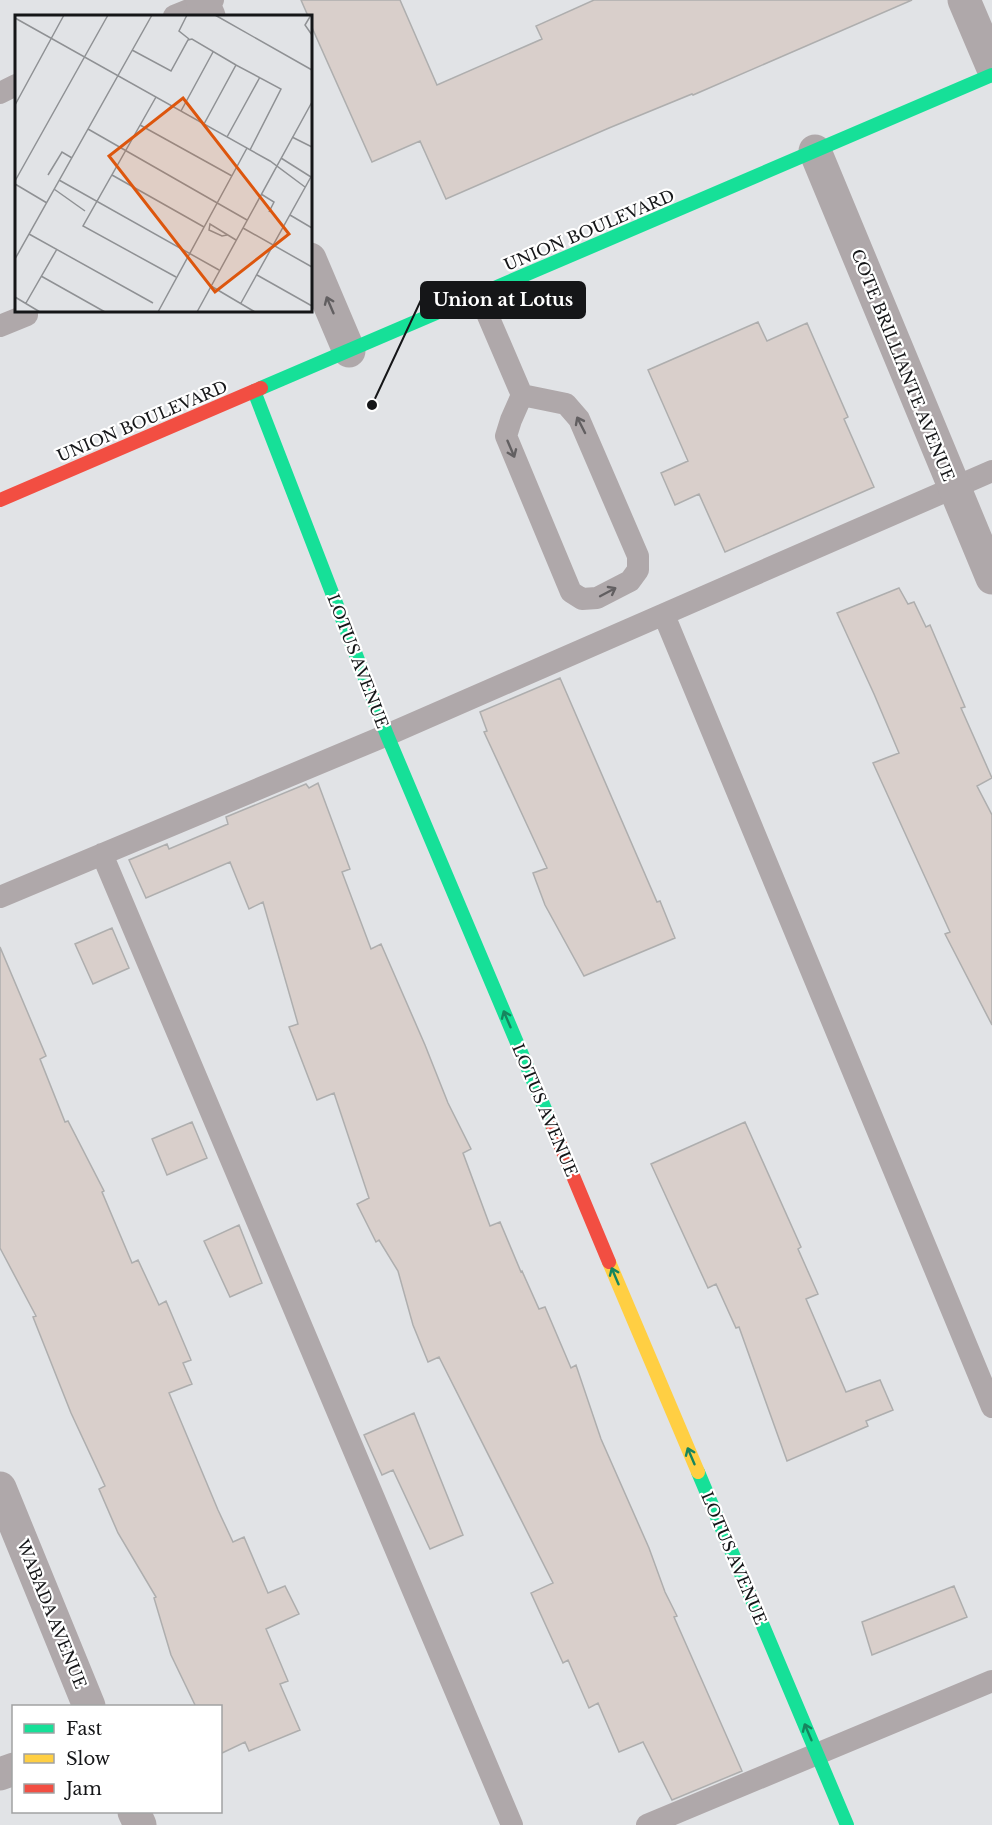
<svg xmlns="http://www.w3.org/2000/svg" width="992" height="1825" font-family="'Libre Baskerville',serif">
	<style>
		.building { fill: #d9cfcb; stroke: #aeaeae; stroke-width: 1.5 }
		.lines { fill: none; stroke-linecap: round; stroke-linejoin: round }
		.lane { stroke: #afa8aa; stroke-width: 22 }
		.street { stroke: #afa8aa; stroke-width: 33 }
		.fast { stroke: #16e098; stroke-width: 14 }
		.slow { stroke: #ffcf43; stroke-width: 14 }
		.jam { stroke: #f24e42; stroke-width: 14 }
		.oneway { stroke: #625f61 }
		.oneway2 { stroke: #16855e }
		.labels { text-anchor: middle; stroke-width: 4.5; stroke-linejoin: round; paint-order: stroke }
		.street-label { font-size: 16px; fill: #151618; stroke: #fff }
		.inset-road { fill: none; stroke: #8f9194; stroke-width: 1.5 }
		.view { fill: #dd560d; fill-opacity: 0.15; stroke: #dd560d; stroke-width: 3 }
		.inset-edge { fill: none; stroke: #151618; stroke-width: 3 }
		.leader { fill: none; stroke: #151618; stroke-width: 2 }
		.callout-dot { fill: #151618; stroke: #fff; stroke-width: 2 }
		.callout { fill: #151618; stroke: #151618; stroke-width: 2 }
		.callout-label { font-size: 18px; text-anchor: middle; font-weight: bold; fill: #fff }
	</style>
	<rect width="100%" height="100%" fill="#e1e3e6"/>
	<path class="building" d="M 301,0 L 400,0 L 437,85 L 542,39 L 536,26 L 594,0 L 912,0 L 693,95 L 692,94 L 609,128 L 446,199 L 420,141 L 372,162 L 310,23 L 310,16 L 308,16 Z
		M 758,322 L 767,341 L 807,323 L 848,417 L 844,419 L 874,487 L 725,552 L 699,494 L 675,505 L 661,473 L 688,461 L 648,370 Z
		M 899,588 L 908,604 L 914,602 L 926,627 L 930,625 L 965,707 L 961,708 L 992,778 L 977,786 L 992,815 L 992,1025 L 945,934 L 950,932 L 873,763 L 899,753 L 874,694 L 837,613 Z
		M 560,678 L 657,902 L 660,901 L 675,938 L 584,976 L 545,905 L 533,873 L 547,868 L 484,732 L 487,731 L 480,712 Z
		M 318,783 L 350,869 L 342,872 L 371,949 L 381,944 L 425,1045 L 448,1103 L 471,1149 L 463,1153 L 490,1226 L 500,1222 L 521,1272 L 522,1271 L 539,1309 L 545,1307 L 571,1368 L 576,1365 L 601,1439 L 649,1548 L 665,1592 L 677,1616 L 674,1617 L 742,1771 L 672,1800 L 643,1742 L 619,1752 L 598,1703 L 589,1708 L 568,1660 L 563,1663 L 531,1593 L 553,1583 L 439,1357 L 428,1362 L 413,1325 L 398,1271 L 379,1240 L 376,1242 L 357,1204 L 369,1198 L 334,1093 L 317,1100 L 289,1027 L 298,1024 L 263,902 L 249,909 L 230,862 L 146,898 L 129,860 L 167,844 L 169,849 L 228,824 L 226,817 L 306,784 L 309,788 Z
		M 112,928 L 129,968 L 93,984 L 75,944 Z
		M 0,947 L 46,1056 L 40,1059 L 65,1122 L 68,1121 L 104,1191 L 102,1192 L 132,1263 L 138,1260 L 159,1305 L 166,1301 L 191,1360 L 183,1363 L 192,1384 L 169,1393 L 218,1510 L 233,1542 L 244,1537 L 268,1593 L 285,1586 L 299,1614 L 266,1629 L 288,1681 L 280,1684 L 300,1730 L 249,1751 L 245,1742 L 220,1754 L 220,1707 L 196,1707 L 171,1655 L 154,1598 L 156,1597 L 118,1533 L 99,1489 L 105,1486 L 71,1413 L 33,1317 L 36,1316 L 0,1248 Z
		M 192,1122 L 207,1158 L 167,1175 L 152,1139 Z
		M 745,1122 L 801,1247 L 798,1249 L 818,1294 L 806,1299 L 846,1392 L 880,1380 L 893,1410 L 866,1421 L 868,1426 L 787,1461 L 739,1327 L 736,1328 L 716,1284 L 708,1288 L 651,1164 Z
		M 239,1225 L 262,1283 L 230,1297 L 204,1241 Z
		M 414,1413 L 463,1535 L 430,1549 L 393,1470 L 382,1475 L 364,1435 Z
		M 954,1586 L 967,1617 L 872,1655 L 862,1622 Z"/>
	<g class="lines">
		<path class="lane" d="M 174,16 L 213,0
			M 0,93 L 16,85
			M 479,295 L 522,395 L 511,420 L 506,436 L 571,592 L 582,599 L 597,598 L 630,581 L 638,570 L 638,556 L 579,419 L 566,404 L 522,395
			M 0,326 L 27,315
			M 664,615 L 992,1407
			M 102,854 L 512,1825
			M 0,897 L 387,735 L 992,471
			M 647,1825 L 992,1681"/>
		<path class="street" d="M 202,0 L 209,16
			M 964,0 L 992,66
			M 815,151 L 992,578
			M 310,259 L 349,351
			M 0,1488 L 89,1706
			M 0,1774 L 14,1769
			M 134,1812 L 140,1825"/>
		<path class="fast" d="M 261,388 L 992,75
			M 254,391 L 387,735 L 553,1128
			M 698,1472 L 847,1825"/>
		<path class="slow" d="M 609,1262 L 698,1472"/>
		<path class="jam" d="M 0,500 L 261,388
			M 553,1128 L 609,1262"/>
	</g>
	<defs><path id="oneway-shaft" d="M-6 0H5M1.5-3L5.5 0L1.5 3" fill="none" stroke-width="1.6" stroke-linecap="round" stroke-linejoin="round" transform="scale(1.5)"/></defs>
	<g class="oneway">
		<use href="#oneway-shaft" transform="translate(330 305) rotate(-113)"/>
		<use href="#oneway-shaft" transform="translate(581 425) rotate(-117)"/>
		<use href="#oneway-shaft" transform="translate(511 449) rotate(67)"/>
		<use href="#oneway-shaft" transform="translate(608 592) rotate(-28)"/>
	</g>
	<g class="oneway2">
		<use href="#oneway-shaft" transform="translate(507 1019) rotate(-113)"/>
		<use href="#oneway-shaft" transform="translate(615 1276) rotate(-113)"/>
		<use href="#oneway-shaft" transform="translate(691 1456) rotate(-113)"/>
		<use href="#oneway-shaft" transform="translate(808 1732) rotate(-113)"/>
	</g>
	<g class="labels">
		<g class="street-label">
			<text transform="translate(589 230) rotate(-23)" y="6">UNION BOULEVARD</text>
			<text transform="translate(903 365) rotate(68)" y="6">COTE BRILLIANTE AVENUE</text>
			<text transform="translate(142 421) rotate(-23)" y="6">UNION BOULEVARD</text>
			<text transform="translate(358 661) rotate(69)" y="6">LOTUS AVENUE</text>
			<text transform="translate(545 1110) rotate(67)" y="6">LOTUS AVENUE</text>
			<text transform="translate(734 1558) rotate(67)" y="6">LOTUS AVENUE</text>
			<text transform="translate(52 1614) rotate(68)" y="6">WABADA AVENUE</text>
		</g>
	</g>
	<g transform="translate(15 15)">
		<rect width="297" height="297" fill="#e1e3e6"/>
		<path class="inset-road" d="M 172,0 L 164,16 L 174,24M 200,0 L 297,55M 296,0 L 290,10 L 297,20M 0,3 L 255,146 L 290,172M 117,35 L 156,56 L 173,25 L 177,24 L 221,50M 141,82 L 68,211 L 161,262M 0,90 L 49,0M 166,96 L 198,37M 189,109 L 221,50 L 266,74 L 235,135M 125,110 L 217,161M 73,114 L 232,205M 212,122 L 245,62M 277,122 L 297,132M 266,143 L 296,162M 33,160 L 47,137 L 57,143M 97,160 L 189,212M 44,165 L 204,255M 0,166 L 93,0M 0,169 L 32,188M 39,174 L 70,196M 246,179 L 259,187 L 254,197M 275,200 L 297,213M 228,213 L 297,252M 14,219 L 138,288M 212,220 L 207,221 L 194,215 L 195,209 L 221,225M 0,244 L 137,0M 242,260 L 297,291M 26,261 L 90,297M 196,271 L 240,297M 0,282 L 25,297M 11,288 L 42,234M 226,288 L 297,160M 143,297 L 232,133M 182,297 L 297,87"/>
		<path class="view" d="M 168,83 L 274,219 L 200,277 L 94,141 Z"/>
		<rect width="297" height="297" class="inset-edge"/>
	</g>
	<path class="leader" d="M372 405L421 300"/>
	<circle class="callout-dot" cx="372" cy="405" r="6"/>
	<rect class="callout" x="421" y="282" width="164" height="36" rx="6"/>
	<g class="callout-label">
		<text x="503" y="306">Union at Lotus</text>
	</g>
	<rect x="12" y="1705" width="210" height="108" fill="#ffffff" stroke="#a1a2a3" stroke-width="1.5"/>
	<rect x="24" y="1724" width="30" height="9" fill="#16e098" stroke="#a1a2a3" stroke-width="1.5"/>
	<text x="66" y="1735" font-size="18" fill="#151618">Fast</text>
	<rect x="24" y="1754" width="30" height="9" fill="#ffcf43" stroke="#a1a2a3" stroke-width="1.5"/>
	<text x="66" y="1765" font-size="18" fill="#151618">Slow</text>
	<rect x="24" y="1784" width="30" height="9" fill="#f24e42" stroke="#a1a2a3" stroke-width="1.5"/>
	<text x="66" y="1795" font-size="18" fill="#151618">Jam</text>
</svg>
